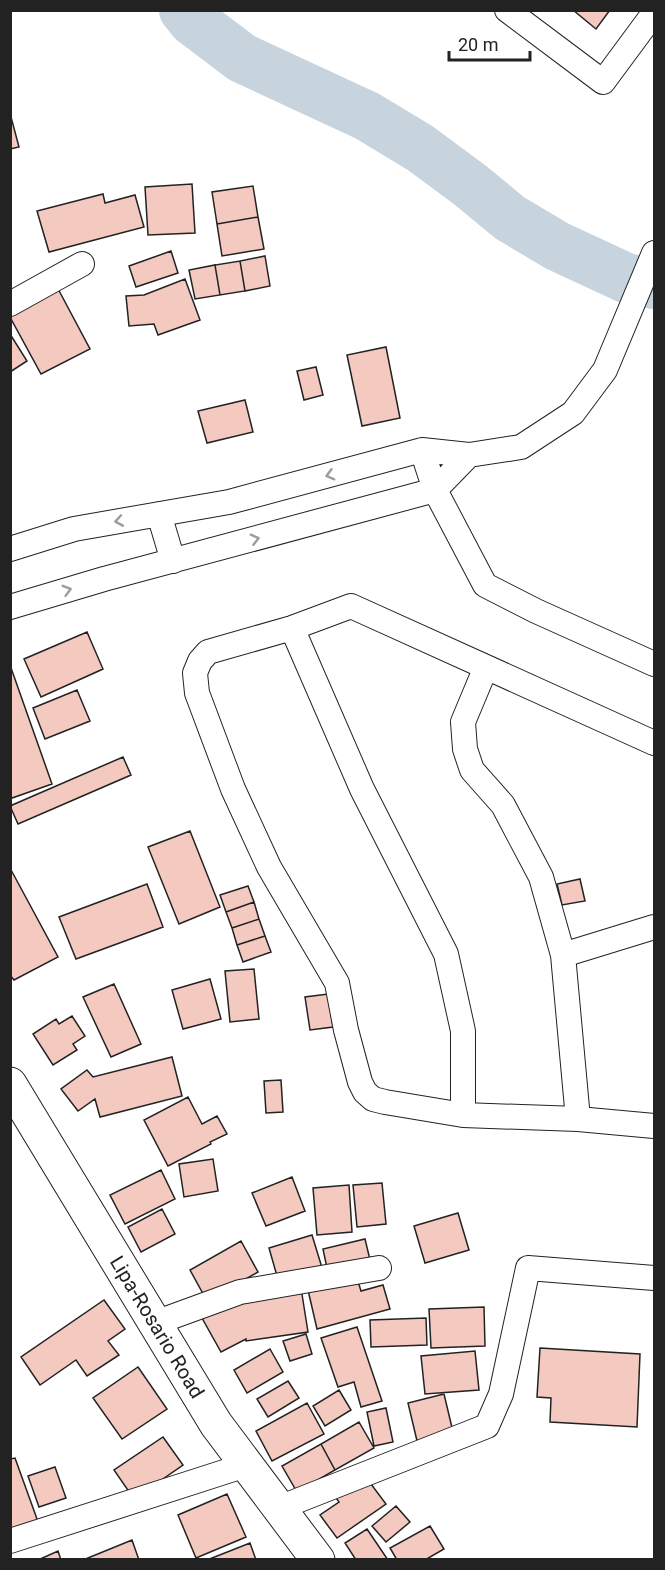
<svg xmlns="http://www.w3.org/2000/svg" width="665" height="1570" font-family="Roboto,sans-serif">
	<style>
		.lines { fill: none; stroke-linecap: round; stroke-linejoin: round }
		.river { stroke: #c7d3dd; stroke-width: 50 }
		.building { fill: #f3c9c0; stroke: #222; stroke-width: 1.5 }
		.minor-casing { stroke: #222; stroke-width: 26 }
		.primary-casing { stroke: #222; stroke-width: 35 }
		.minor { stroke: #fff; stroke-width: 24 }
		.primary { stroke: #fff; stroke-width: 33 }
		.oneway { stroke: #9c9c9c }
		.labels { text-anchor: middle; stroke-width: 4.5; stroke-linejoin: round; paint-order: stroke }
		.street-label { font-size: 20px; fill: #222; stroke: #fff }
	</style>
	<rect width="100%" height="100%" fill="#fff"/>
	<g class="lines">
		<path class="river" d="M 184,10 L 193,21 L 242,58 L 367,116 L 420,148 L 470,185 L 510,218 L 557,246 L 626,278 L 654,284"/>
	</g>
	<path class="building" d="M 573,10 L 610,10 L 596,29 Z
		M 11,117 L 19,147 L 10,149 L 10,118 Z
		M 192,184 L 195,233 L 148,235 L 145,187 Z
		M 253,186 L 258,217 L 217,224 L 212,192 Z
		M 103,194 L 105,203 L 135,195 L 144,227 L 49,252 L 37,211 Z
		M 258,217 L 264,249 L 222,256 L 217,224 Z
		M 171,251 L 178,273 L 136,287 L 129,266 Z
		M 265,256 L 270,286 L 245,291 L 240,261 Z
		M 240,261 L 245,291 L 220,295 L 215,265 Z
		M 215,265 L 220,295 L 195,299 L 189,270 Z
		M 185,279 L 200,320 L 158,335 L 154,324 L 129,326 L 126,296 L 144,295 Z
		M 56,285 L 90,349 L 41,374 L 10,317 L 10,309 Z
		M 10,334 L 27,361 L 10,372 Z
		M 386,347 L 400,418 L 362,426 L 347,355 Z
		M 316,367 L 323,395 L 304,400 L 297,371 Z
		M 245,400 L 253,432 L 207,443 L 198,411 Z
		M 87,632 L 103,669 L 41,697 L 24,659 Z
		M 10,665 L 52,784 L 12,798 L 10,795 Z
		M 77,690 L 90,721 L 45,739 L 33,708 Z
		M 123,757 L 131,775 L 18,824 L 10,806 Z
		M 190,831 L 220,907 L 179,924 L 148,847 Z
		M 10,868 L 58,957 L 14,980 L 10,975 Z
		M 580,879 L 585,901 L 562,905 L 557,884 Z
		M 147,884 L 163,927 L 76,959 L 59,917 Z
		M 248,886 L 254,902 L 226,912 L 220,895 Z
		M 254,902 L 259,919 L 232,928 L 226,912 Z
		M 259,919 L 265,936 L 237,945 L 232,928 Z
		M 265,936 L 271,952 L 243,962 L 237,945 Z
		M 254,969 L 259,1019 L 230,1022 L 225,971 Z
		M 210,979 L 221,1019 L 183,1029 L 172,990 Z
		M 114,984 L 141,1044 L 111,1057 L 83,997 Z
		M 328,994 L 333,1027 L 310,1030 L 305,997 Z
		M 72,1016 L 85,1036 L 73,1044 L 77,1050 L 53,1065 L 33,1034 L 56,1019 L 59,1024 Z
		M 172,1057 L 182,1096 L 100,1117 L 95,1099 L 78,1111 L 61,1089 L 87,1070 L 93,1077 Z
		M 281,1080 L 283,1112 L 266,1113 L 264,1081 Z
		M 188,1097 L 202,1124 L 217,1116 L 227,1134 L 210,1142 L 211,1144 L 168,1166 L 144,1120 Z
		M 213,1159 L 218,1191 L 184,1197 L 179,1164 Z
		M 161,1170 L 175,1199 L 125,1224 L 110,1195 Z
		M 292,1177 L 305,1211 L 266,1226 L 252,1193 Z
		M 382,1183 L 386,1224 L 357,1227 L 353,1185 Z
		M 349,1185 L 352,1232 L 317,1235 L 313,1188 Z
		M 162,1209 L 175,1234 L 141,1252 L 128,1227 Z
		M 458,1213 L 469,1250 L 425,1263 L 414,1226 Z
		M 312,1235 L 323,1271 L 279,1283 L 269,1248 Z
		M 365,1239 L 371,1264 L 328,1273 L 323,1249 Z
		M 241,1241 L 258,1272 L 207,1301 L 190,1270 Z
		M 357,1278 L 361,1291 L 383,1285 L 390,1309 L 317,1329 L 308,1290 Z
		M 301,1288 L 308,1332 L 246,1341 L 246,1339 L 221,1352 L 202,1318 L 239,1298 Z
		M 104,1300 L 125,1329 L 108,1341 L 119,1355 L 87,1376 L 76,1360 L 40,1385 L 21,1357 Z
		M 484,1307 L 485,1346 L 431,1348 L 429,1309 Z
		M 426,1318 L 427,1345 L 371,1347 L 370,1320 Z
		M 357,1327 L 382,1401 L 361,1407 L 354,1382 L 338,1387 L 321,1338 Z
		M 306,1334 L 312,1354 L 290,1361 L 283,1341 Z
		M 540,1348 L 640,1354 L 637,1427 L 550,1422 L 551,1398 L 537,1397 Z
		M 270,1349 L 283,1372 L 247,1393 L 234,1370 Z
		M 475,1351 L 479,1390 L 425,1394 L 421,1356 Z
		M 138,1367 L 167,1409 L 122,1439 L 93,1398 Z
		M 288,1381 L 299,1398 L 268,1417 L 257,1399 Z
		M 339,1390 L 351,1410 L 325,1426 L 313,1406 Z
		M 444,1394 L 454,1436 L 418,1445 L 408,1403 Z
		M 307,1403 L 324,1434 L 272,1461 L 256,1431 Z
		M 386,1408 L 393,1442 L 374,1446 L 367,1412 Z
		M 359,1422 L 374,1448 L 335,1470 L 321,1444 Z
		M 163,1437 L 183,1465 L 134,1499 L 114,1470 Z
		M 321,1444 L 335,1470 L 297,1492 L 282,1466 Z
		M 15,1458 L 41,1530 L 10,1540 L 10,1459 Z
		M 55,1467 L 66,1498 L 39,1507 L 28,1476 Z
		M 365,1476 L 386,1504 L 337,1538 L 320,1515 L 339,1502 L 336,1498 Z
		M 227,1494 L 246,1537 L 196,1558 L 178,1515 Z
		M 396,1506 L 410,1522 L 386,1542 L 372,1526 Z
		M 430,1526 L 444,1549 L 425,1560 L 397,1560 L 390,1548 Z
		M 367,1529 L 388,1560 L 356,1560 L 345,1543 Z
		M 132,1540 L 139,1560 L 83,1560 Z
		M 250,1543 L 256,1560 L 207,1560 Z
		M 58,1551 L 61,1560 L 38,1560 Z"/>
	<g class="lines">
		<defs>
			<path id="minor" d="M 507,10 L 603,82 L 654,13
				M 10,304 L 82,264
				M 422,450 L 435,490 L 485,585 L 536,611 L 654,664
				M 159,514 L 173,561
				M 10,549 L 74,529 L 229,502 L 422,450 L 469,455 L 521,447 L 573,413 L 605,370 L 654,253
				M 10,607 L 104,579 L 435,490 L 469,455
				M 292,628 L 362,789 L 446,954 L 463,1031 L 463,1115
				M 486,667 L 463,722 L 465,749 L 472,770 L 503,805 L 541,877 L 563,955 L 578,1119
				M 654,743 L 351,606 L 292,628 L 208,652 L 200,661 L 195,673 L 197,693 L 233,789 L 269,867 L 337,983 L 346,1030 L 360,1082 L 365,1092 L 373,1099 L 385,1102 L 463,1115 L 578,1119 L 654,1126
				M 563,955 L 654,927
				M 155,1323 L 240,1292 L 379,1268
				M 279,1508 L 487,1426 L 501,1394 L 528,1268 L 654,1278
				M 10,1541 L 246,1465"/>
			<g id="primary">
				<path id="s1" d="M 10,1084 L 216,1424 L 318,1560"/>
			</g>
		</defs>
		<use href="#minor" class="minor-casing"/>
		<use href="#primary" class="primary-casing"/>
		<use href="#minor" class="minor"/>
		<use href="#primary" class="primary"/>
	</g>
	<defs><path id="oneway-chevron" d="M-2-3.5L2.5 0L-2 3.5" fill="none" stroke-width="1.6" stroke-linecap="round" stroke-linejoin="round" transform="scale(1.5)"/></defs>
	<g class="oneway">
		<use href="#oneway-chevron" transform="translate(330 475) rotate(165)"/>
		<use href="#oneway-chevron" transform="translate(119 521) rotate(170)"/>
		<use href="#oneway-chevron" transform="translate(255 539) rotate(-15)"/>
		<use href="#oneway-chevron" transform="translate(67 590) rotate(-16)"/>
	</g>
	<g class="labels">
		<g class="street-label">
			<text dy="7" stroke="none"><textPath href="#s1" startOffset="284">Lipa-Rosario Road</textPath></text>
		</g>
	</g>
	<rect width="665" height="1570" fill="none" stroke="#222222" stroke-width="24"/>
	<path d="M449 51v9h81v-9" fill="none" stroke="#222222" stroke-width="3"/>
	<text x="458" y="51" font-size="18" fill="#222222" stroke="#ffffff" stroke-width="4.5" paint-order="stroke">20 m</text>
</svg>
